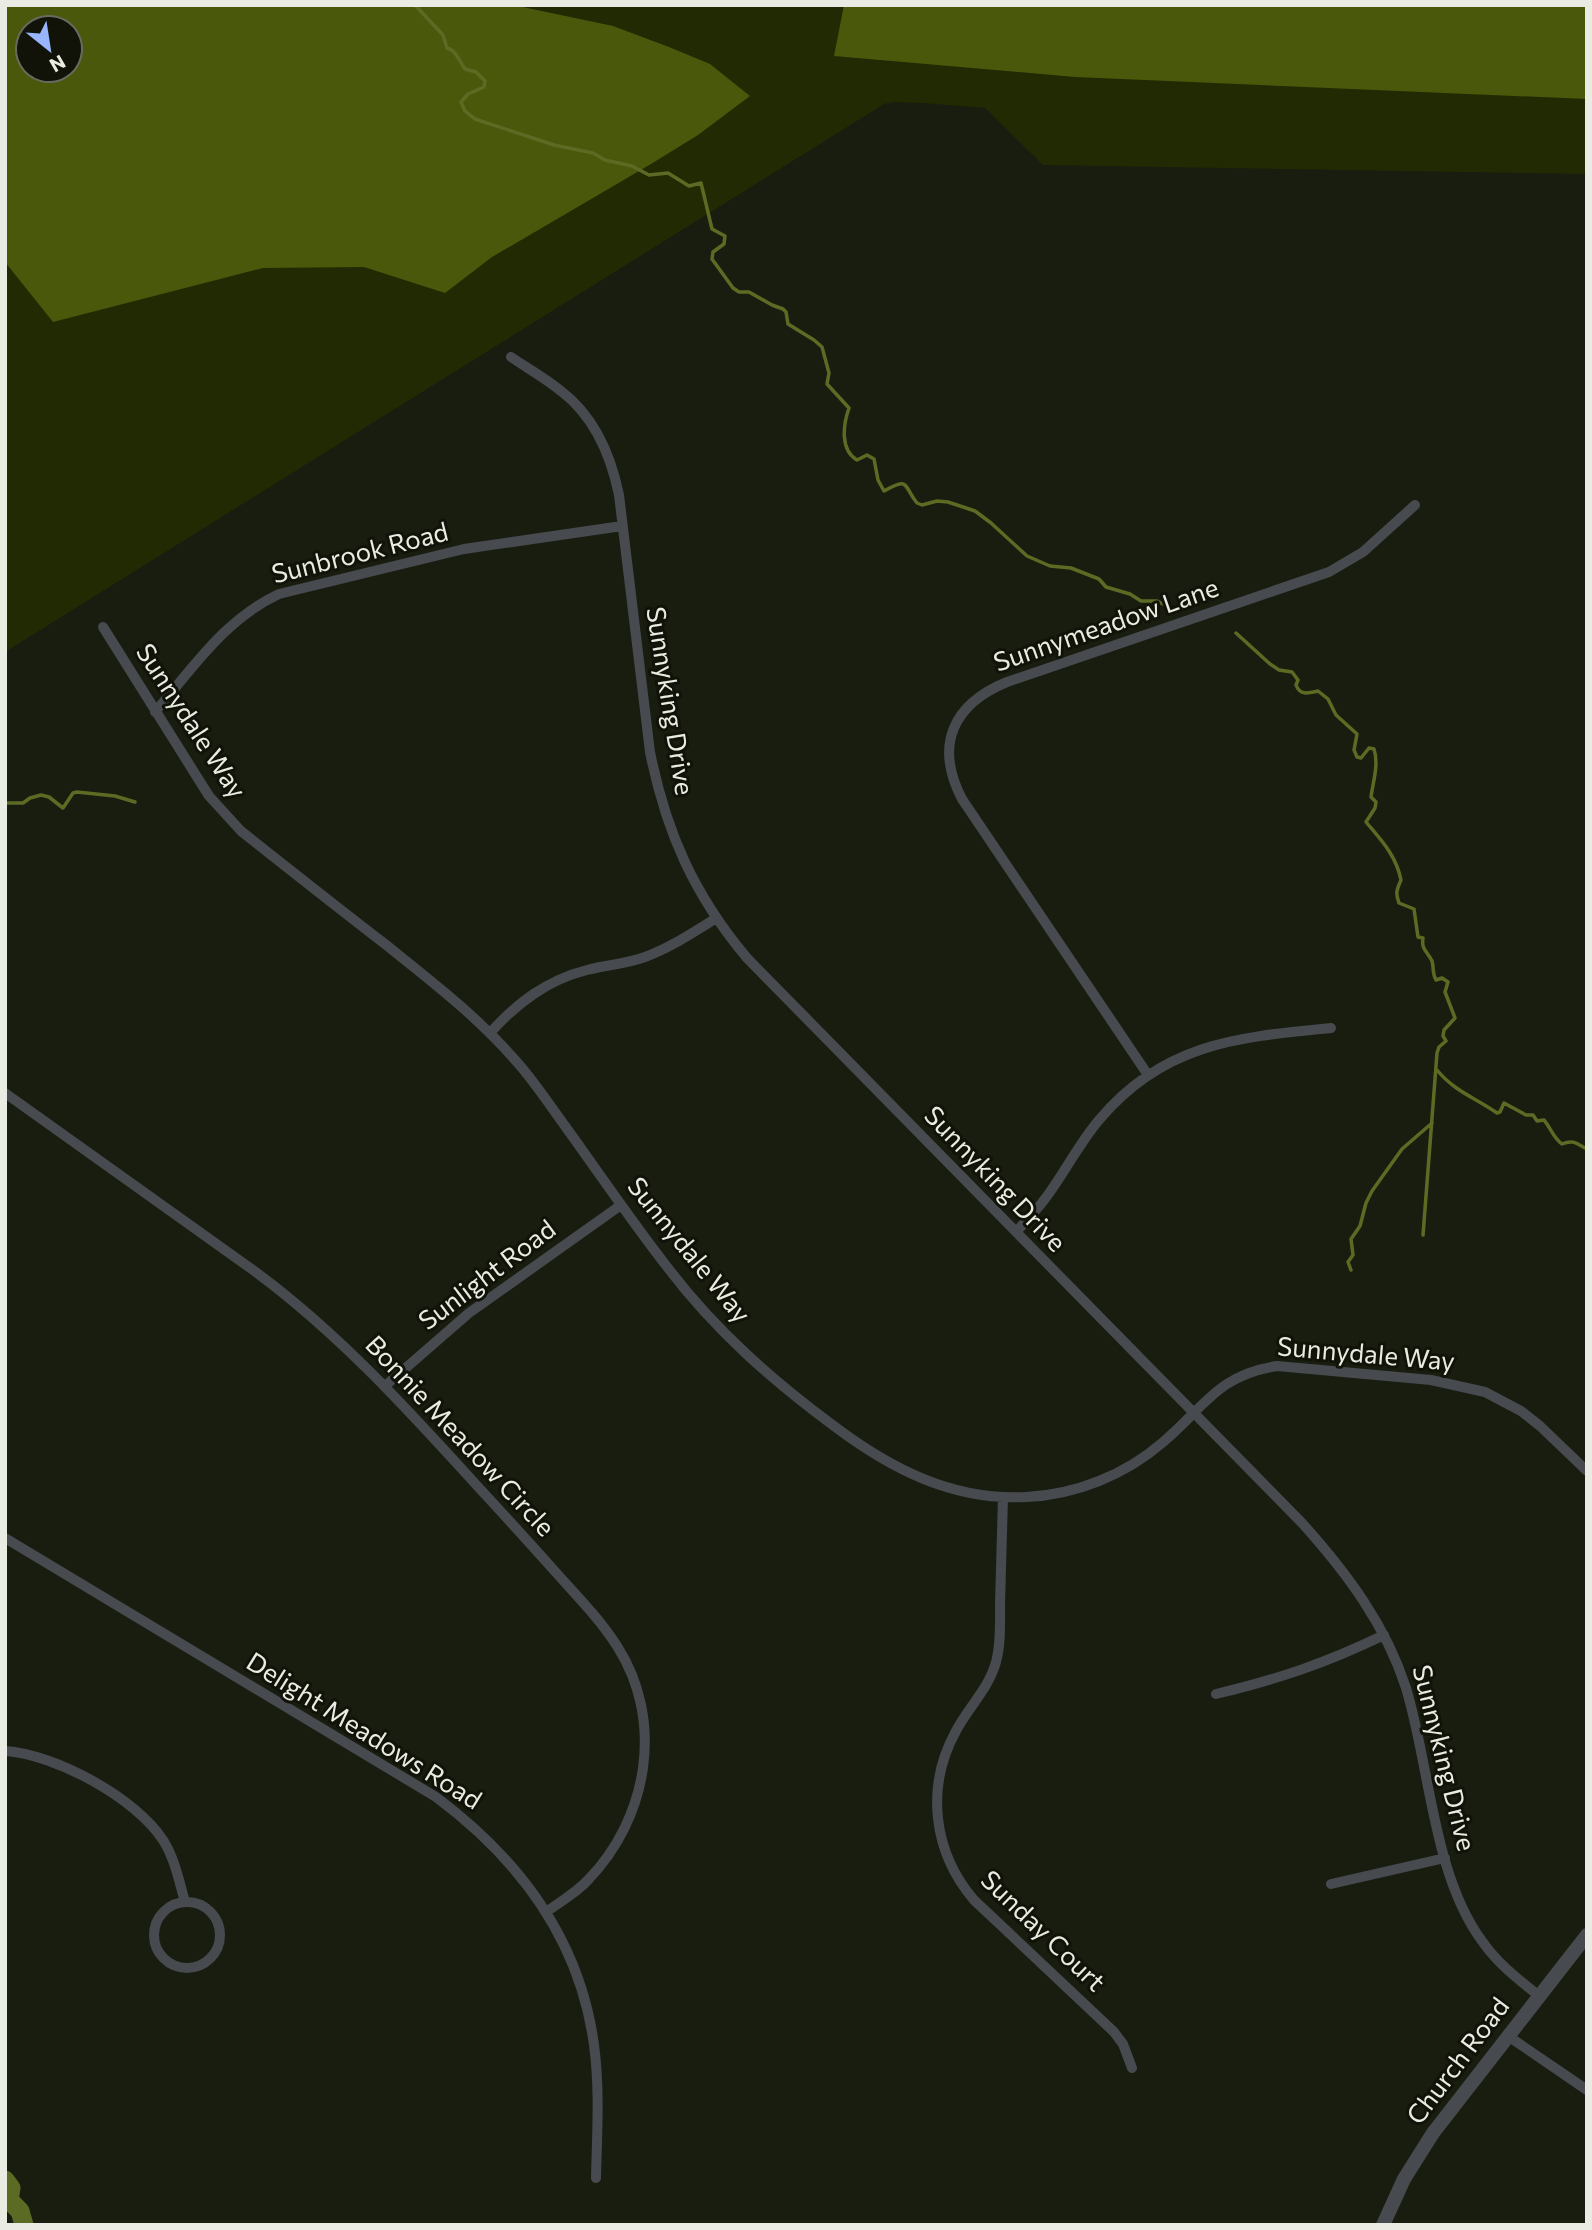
<svg xmlns="http://www.w3.org/2000/svg" width="1592" height="2230" font-family="Commissioner,sans-serif">
	<style>
		.green { fill: #222a03; fill-rule: evenodd }
		.forest { fill: #4a580b; fill-rule: evenodd }
		.lines { fill: none; stroke-linecap: round; stroke-linejoin: round }
		.stream { stroke: #5c6b24; stroke-width: 3.5 }
		.river { stroke: #5c6b24; stroke-width: 19 }
		.minor { stroke: #474a4f; stroke-width: 10 }
		.tertiary { stroke: #474a4f; stroke-width: 14 }
		.labels { text-anchor: middle; stroke-width: 6; stroke-linejoin: round; paint-order: stroke }
		.street-label { font-size: 26px; fill: #eaece4; stroke: #111308 }
	</style>
	<rect width="100%" height="100%" fill="#191d10"/>
	<path class="green" d="M 5,5 L 1587,5 L 1587,174 L 1043,165 L 985,108 L 923,103 L 894,102 L 884,104 L 5,652 ZM 28,28 L 70,28 L 70,70 L 28,70 Z"/>
	<path class="forest" d="M 5,5 L 513,5 L 613,26 L 669,47 L 710,64 L 750,96 L 698,135 L 651,164 L 492,257 L 445,293 L 364,267 L 263,268 L 53,322 L 5,262 ZM 28,28 L 70,28 L 70,70 L 28,70 Z
		M 844,5 L 1587,5 L 1587,99 L 1075,77 L 834,56 Z"/>
	<g class="lines">
		<path class="stream" d="M 415,5 L 443,35 L 447,48 C 456,50 460,62 465,69 L 476,72 L 485,81 L 484,87 L 468,94 L 461,102 L 465,111 L 475,119 L 554,145 L 593,153 L 605,160 L 632,166 L 649,175 L 668,173 L 689,186 L 701,183 L 712,229 L 725,236 L 724,244 L 713,252 L 712,259 L 733,288 L 739,292 L 749,292 L 772,305 L 783,309 L 786,312 L 788,324 L 814,340 L 822,347 L 829,373 L 827,384 L 849,408 C 843,425 840,450 857,460 L 867,455 L 874,459 L 878,480 L 884,491 C 910,476 903,486 917,503 L 922,505 L 937,501 L 948,502 L 975,511 L 991,523 L 1027,556 L 1050,566 L 1071,568 L 1099,579 L 1106,587 L 1130,594 L 1141,601 L 1157,601 L 1165,605
			M 1236,633 L 1270,664 L 1279,670 L 1292,672 L 1298,680 L 1296,685 C 1300,696 1309,693 1318,691 L 1328,699 L 1336,715 L 1357,734 L 1354,750 L 1357,757 L 1361,758 L 1369,748 L 1374,749 C 1379,764 1373,782 1371,797 L 1376,802 L 1375,808 L 1366,822 C 1381,840 1396,855 1401,880 C 1397,889 1395,893 1399,903 L 1414,909 L 1418,937 L 1423,938 C 1421,950 1428,952 1432,961 C 1434,968 1432,973 1436,980 L 1442,978 L 1448,982 L 1445,992 L 1455,1018 L 1444,1030 L 1443,1036 L 1446,1041 L 1439,1047 L 1437,1053 L 1423,1235
			M 5,803 L 23,803 L 30,798 L 41,795 L 49,797 L 63,808 L 73,793 L 77,792 L 115,796 L 135,802
			M 1437,1070 C 1455,1092 1476,1098 1497,1113 L 1500,1112 L 1504,1103 L 1526,1115 L 1533,1115 L 1537,1121 L 1544,1120 C 1550,1127 1554,1139 1562,1144 C 1574,1139 1577,1144 1587,1149
			M 1351,1270 L 1348,1262 L 1353,1255 L 1351,1239 L 1360,1226 L 1366,1203 L 1372,1191 L 1402,1149 L 1432,1123"/>
		<path class="river" d="M 5,2180 L 11,2188 L 9,2200 L 20,2211 L 24,2225"/>
		<path class="minor" d="M 511,357 C 527,368 545,378 561,391 C 594,416 611,456 619,495 L 650,752 C 666,832 694,895 747,958 L 1302,1523 C 1346,1572 1386,1625 1406,1688 C 1430,1767 1433,1875 1482,1941 C 1497,1963 1518,1979 1539,1996
			M 103,627 L 209,796 L 241,831 C 289,869 337,907 385,944 C 431,981 477,1016 516,1061 C 534,1081 549,1104 565,1126 C 599,1173 632,1222 668,1268 C 715,1330 772,1380 834,1426 C 891,1469 953,1501 1026,1497 C 1075,1495 1125,1475 1162,1443 C 1204,1408 1217,1375 1277,1366 L 1431,1380 L 1485,1392 L 1521,1411 L 1540,1426 L 1587,1471
			M 155,712 C 193,668 225,619 279,594 L 464,549 L 622,526
			M 490,1033 C 517,1003 547,980 587,970 C 606,965 626,964 645,957 C 670,948 692,933 715,919
			M 1148,1075 L 962,799 C 934,745 953,704 1007,682 L 1329,572 L 1363,552 L 1415,505
			M 5,1093 L 253,1270 C 339,1333 410,1412 481,1490 C 508,1519 534,1548 560,1577 C 580,1599 601,1621 617,1646 C 665,1721 648,1818 588,1880 C 576,1893 560,1902 546,1912
			M 1016,1232 C 1024,1223 1033,1214 1041,1204 C 1062,1178 1077,1146 1099,1120 C 1163,1043 1238,1037 1331,1028
			M 385,1386 L 469,1313 L 621,1205
			M 1003,1497 C 1002,1533 1001,1568 1000,1604 C 1000,1623 1001,1644 996,1662 C 989,1688 968,1708 956,1731 C 925,1787 933,1852 974,1900 L 1114,2032 L 1123,2044 L 1132,2068
			M 5,1538 L 436,1797 C 519,1859 580,1940 594,2045 C 600,2089 597,2134 596,2178
			M 1216,1694 C 1279,1679 1326,1663 1384,1635
			M 5,1751 C 55,1754 136,1798 163,1840 C 175,1859 179,1881 185,1902
			M 1331,1884 L 1445,1858
			M154 1935a33 33 0 1 1 66 0a33 33 0 1 1-66 0Z
			M 1508,2036 L 1587,2090"/>
		<path class="tertiary" d="M 1383,2225 L 1404,2179 L 1433,2133 L 1587,1935"/>
	</g>
	<g class="labels">
		<g class="street-label">
			<text transform="translate(360 553) rotate(-14)" y="9">Sunbrook Road</text>
			<text transform="translate(1106 625) rotate(-19)" y="9">Sunnymeadow Lane</text>
			<text transform="translate(670 701) rotate(81)" y="9">Sunnyking Drive</text>
			<text transform="translate(191 721) rotate(57)" y="9">Sunnydale Way</text>
			<text transform="translate(995 1179) rotate(46)" y="9">Sunnyking Drive</text>
			<text transform="translate(689 1250) rotate(51)" y="9">Sunnydale Way</text>
			<text transform="translate(487 1275) rotate(-37)" y="9">Sunlight Road</text>
			<text transform="translate(1366 1354) rotate(5)" y="9">Sunnydale Way</text>
			<text transform="translate(460 1436) rotate(47)" y="9">Bonnie Meadow Circle</text>
			<text transform="translate(364 1731) rotate(32)" y="9">Delight Meadows Road</text>
			<text transform="translate(1444 1758) rotate(76)" y="9">Sunnyking Drive</text>
			<text transform="translate(1043 1931) rotate(44)" y="9">Sunday Court</text>
			<text transform="translate(1458 2061) rotate(-53)" y="9">Church Road</text>
		</g>
	</g>
	<rect width="1592" height="2230" fill="none" stroke="#eaece4" stroke-width="14"/>
	<g transform="translate(49 49) rotate(150)"><circle r="33" fill="#111308" stroke="#686a60" stroke-width="2"/>
	<path d="M0-5L12 26L0 18L-12 26Z" fill="#99b5fd"/>
	<text y="-10" font-size="19" font-weight="bold" text-anchor="middle" fill="#eaece4">N</text>
	</g>
</svg>
